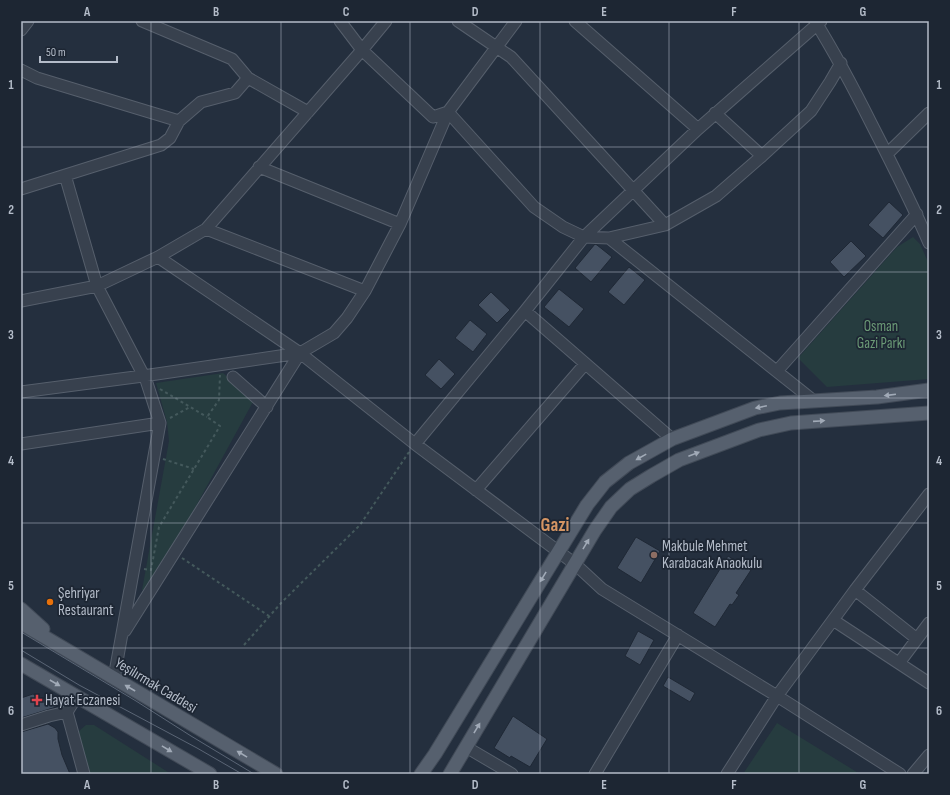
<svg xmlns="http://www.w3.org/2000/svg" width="950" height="795" font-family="'Sofia Sans Condensed',sans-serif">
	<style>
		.green { fill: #263c3f }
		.building { fill: #455162; stroke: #1f2835 }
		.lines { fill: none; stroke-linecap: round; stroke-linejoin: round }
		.minor-casing { stroke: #565f6c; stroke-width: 13 }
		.major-casing { stroke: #414a57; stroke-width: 15 }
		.path { stroke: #44595c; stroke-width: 2; stroke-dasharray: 3 3; stroke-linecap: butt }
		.minor { stroke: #38414e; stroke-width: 11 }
		.major { stroke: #56606e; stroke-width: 13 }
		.tram { stroke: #5a6575; stroke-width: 1 }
		.oneway { fill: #a1aab7 }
		.grid { fill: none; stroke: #b4bcc9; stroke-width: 1; stroke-opacity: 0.55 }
		.education-dot { fill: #8d6e63; stroke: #1d2633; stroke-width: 1.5 }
		.food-dot { fill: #e8710a; stroke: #1d2633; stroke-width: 1.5 }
		.health-dot { fill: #e0444e; stroke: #1d2633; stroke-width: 1.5 }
		.labels { text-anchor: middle; stroke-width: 3.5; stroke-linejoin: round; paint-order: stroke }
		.park-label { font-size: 15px; fill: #6b9a76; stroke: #1d2633 }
		.poi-label { font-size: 15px; fill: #b4bcc9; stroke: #1d2633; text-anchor: start }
		.street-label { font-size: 15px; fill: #b4bcc9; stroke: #1d2633 }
		.district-label { font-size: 19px; font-weight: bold; fill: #d59563; stroke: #1d2633 }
		.neatline { fill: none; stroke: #b4bcc9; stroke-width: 1.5 }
		.grid-label { font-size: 13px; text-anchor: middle; font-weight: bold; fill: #b4bcc9 }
	</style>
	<rect width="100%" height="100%" fill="#242f3e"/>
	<path class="green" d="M 913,237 L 920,244 L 929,264 L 929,379 L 827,387 L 798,358 L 897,247 Z
		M 223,373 L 254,400 L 173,548 L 152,590 L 142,590 L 169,441 L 167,422 L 156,383 Z
		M 777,723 L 860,774 L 743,774 Z
		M 86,725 L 94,725 L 171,774 L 88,774 L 75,738 L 79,731 Z"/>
	<path class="building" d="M 889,202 L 903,215 L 883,238 L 868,225 Z
		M 851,241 L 866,256 L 844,277 L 830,262 Z
		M 595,244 L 597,245 L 612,257 L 591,282 L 575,268 Z
		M 629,267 L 645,280 L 624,305 L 608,292 Z
		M 559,289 L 584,309 L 569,327 L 544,307 Z
		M 491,292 L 510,310 L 497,323 L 478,305 Z
		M 470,320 L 487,334 L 473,352 L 455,338 Z
		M 439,359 L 455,374 L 441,389 L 425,375 Z
		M 636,537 L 660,551 L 641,583 L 617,568 Z
		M 728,556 L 751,570 L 736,593 L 739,595 L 732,605 L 730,604 L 715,627 L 693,613 Z
		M 638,631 L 654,640 L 640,665 L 625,656 Z
		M 668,677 L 695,693 L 690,702 L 663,686 Z
		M 33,694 L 42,699 L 49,697 L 58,705 L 56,707 L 21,718 L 21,698 Z
		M 513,716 L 547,739 L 530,767 L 511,756 L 510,758 L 494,748 Z
		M 48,724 L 55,728 L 58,732 L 58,739 L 62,755 L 70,774 L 21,774 L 21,732 Z"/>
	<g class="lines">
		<defs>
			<path id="minor" d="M 142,21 L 232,59 L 248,78 L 308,112
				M 340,21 L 362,50 L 433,117 L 448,112
				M 458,21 L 511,57 L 665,225
				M 575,21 L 698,129
				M 815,21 C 836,55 854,89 872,125 C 892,164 912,203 929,243
				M 21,30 L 28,21
				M 21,70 L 37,78 L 179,121
				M 448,112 L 534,207 L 563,227 L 584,237 L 609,238 L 665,225 L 716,196 L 762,156 L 811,111 L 830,82 L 841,63
				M 715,113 L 762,156
				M 887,154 L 929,113
				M 259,167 L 400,224
				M 65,175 L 97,286 L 146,380 L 160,423 L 114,678
				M 21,189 L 161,145 L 170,138 L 179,121 L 201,102 L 235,93 L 248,78
				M 206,229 L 365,291
				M 609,238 L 814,401
				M 158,257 L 300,353 L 415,444 L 575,564 L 602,589 L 777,696 L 900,774
				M 21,301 L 97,286 L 158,257 L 206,229 L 362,50 L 386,21
				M 525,311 L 672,439
				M 777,371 L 917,214
				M 233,377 L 267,407
				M 21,392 L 143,376 L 300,353 L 334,333 L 347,318 L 365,291 L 400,224 L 448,112 L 516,21
				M 21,444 L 160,423
				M 415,444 L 525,311 L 584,237 L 698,129 L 821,21
				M 476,490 L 585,364
				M 855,590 L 917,639
				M 833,620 L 929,683
				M 125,631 L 300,353
				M 899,663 L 929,623
				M 77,696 L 67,712 L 84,774
				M 21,725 L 49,716 L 67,712
				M 466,747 L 512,774
				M 595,774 L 678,635
				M 727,774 L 777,696 L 855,590 L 929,494
				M 913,774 L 929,755"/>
			<path id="major" d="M 21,609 L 43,629
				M 21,623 L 276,774
				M 21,664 L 210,774
				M 421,774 L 435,754 L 587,505 L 605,482 L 629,463 L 672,439 L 755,408 L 780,403 L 877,397 L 929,390
				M 450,774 L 595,530 L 611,507 L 630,489 L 651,476 L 679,460 L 759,430 L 791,423 L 929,413"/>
		</defs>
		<use href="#minor" class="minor-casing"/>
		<use href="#major" class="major-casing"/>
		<path class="path" d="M 160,389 L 207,417
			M 170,418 L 190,407
			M 163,459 L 194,469
			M 182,558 L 269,616
			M 144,569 L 151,570 L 159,527 L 220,426 L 207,417 L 219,400 L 220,375
			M 244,645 L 282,602 L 360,525 L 409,452"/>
		<use href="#minor" class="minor"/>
		<use href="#major" class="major"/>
		<path class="tram" d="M 21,632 L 136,701 L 191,736 L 254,774
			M 21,650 L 79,685 L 197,748 L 242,774"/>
	</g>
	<defs><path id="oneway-solid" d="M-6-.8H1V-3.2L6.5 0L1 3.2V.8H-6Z"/></defs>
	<g class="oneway">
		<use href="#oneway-solid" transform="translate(890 395) rotate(173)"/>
		<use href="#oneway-solid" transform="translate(761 407) rotate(168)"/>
		<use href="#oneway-solid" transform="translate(819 421) rotate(-4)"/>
		<use href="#oneway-solid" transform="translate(694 454) rotate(-21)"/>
		<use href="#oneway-solid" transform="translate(641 457) rotate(151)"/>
		<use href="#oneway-solid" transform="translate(586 544) rotate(-59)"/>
		<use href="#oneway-solid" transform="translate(543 577) rotate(121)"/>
		<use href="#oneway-solid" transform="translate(55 683) rotate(30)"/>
		<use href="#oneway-solid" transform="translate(130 688) rotate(-150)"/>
		<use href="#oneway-solid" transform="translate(477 728) rotate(-59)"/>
		<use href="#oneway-solid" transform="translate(167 749) rotate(31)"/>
		<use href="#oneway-solid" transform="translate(242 754) rotate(-149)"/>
	</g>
	<path class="grid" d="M 151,21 L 151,774M 281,21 L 281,774M 410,21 L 410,774M 540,21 L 540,774M 669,21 L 669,774M 799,21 L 799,774M 21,147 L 929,147M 21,272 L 929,272M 21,398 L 929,398M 21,523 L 929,523M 21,648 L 929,648"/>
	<circle class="education-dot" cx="654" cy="555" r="4"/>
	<circle class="food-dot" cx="50" cy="602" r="4"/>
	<path class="health-dot" d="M35 694h4v4h4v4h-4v4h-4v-4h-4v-4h4z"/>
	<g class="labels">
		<g class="park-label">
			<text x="881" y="331">Osman<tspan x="881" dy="17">Gazi Parkı</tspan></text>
		</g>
		<g class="poi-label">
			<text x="662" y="551">Makbule Mehmet<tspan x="662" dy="17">Karabacak Anaokulu</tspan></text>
			<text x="58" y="598">Şehriyar<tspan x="58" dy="17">Restaurant</tspan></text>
			<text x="45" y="705">Hayat Eczanesi</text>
		</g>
		<g class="street-label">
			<text transform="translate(156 685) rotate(31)" y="5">Yeşilırmak Caddesi</text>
		</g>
		<g class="district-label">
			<text x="555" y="531">Gazi</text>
		</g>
	</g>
	<rect width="950" height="795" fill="none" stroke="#1d2633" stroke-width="44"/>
	<path d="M40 56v6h77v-6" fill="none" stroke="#b4bcc9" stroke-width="2"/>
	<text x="46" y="56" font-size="12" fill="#b4bcc9" stroke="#1d2633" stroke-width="3" paint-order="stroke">50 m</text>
	<rect x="22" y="22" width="906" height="751" class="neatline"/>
	<g class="grid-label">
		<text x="87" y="16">A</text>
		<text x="216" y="16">B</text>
		<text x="346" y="16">C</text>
		<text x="475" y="16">D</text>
		<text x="604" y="16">E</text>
		<text x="734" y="16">F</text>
		<text x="863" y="16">G</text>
		<text x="11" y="89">1</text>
		<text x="939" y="89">1</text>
		<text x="11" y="214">2</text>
		<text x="939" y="214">2</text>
		<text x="11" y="339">3</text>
		<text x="939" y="339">3</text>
		<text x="11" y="465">4</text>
		<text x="939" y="465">4</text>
		<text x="11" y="590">5</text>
		<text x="939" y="590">5</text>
		<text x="11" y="715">6</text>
		<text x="939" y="715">6</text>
		<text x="87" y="789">A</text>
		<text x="216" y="789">B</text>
		<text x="346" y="789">C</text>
		<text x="475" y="789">D</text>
		<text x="604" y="789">E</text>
		<text x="734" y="789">F</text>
		<text x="863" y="789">G</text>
	</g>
</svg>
